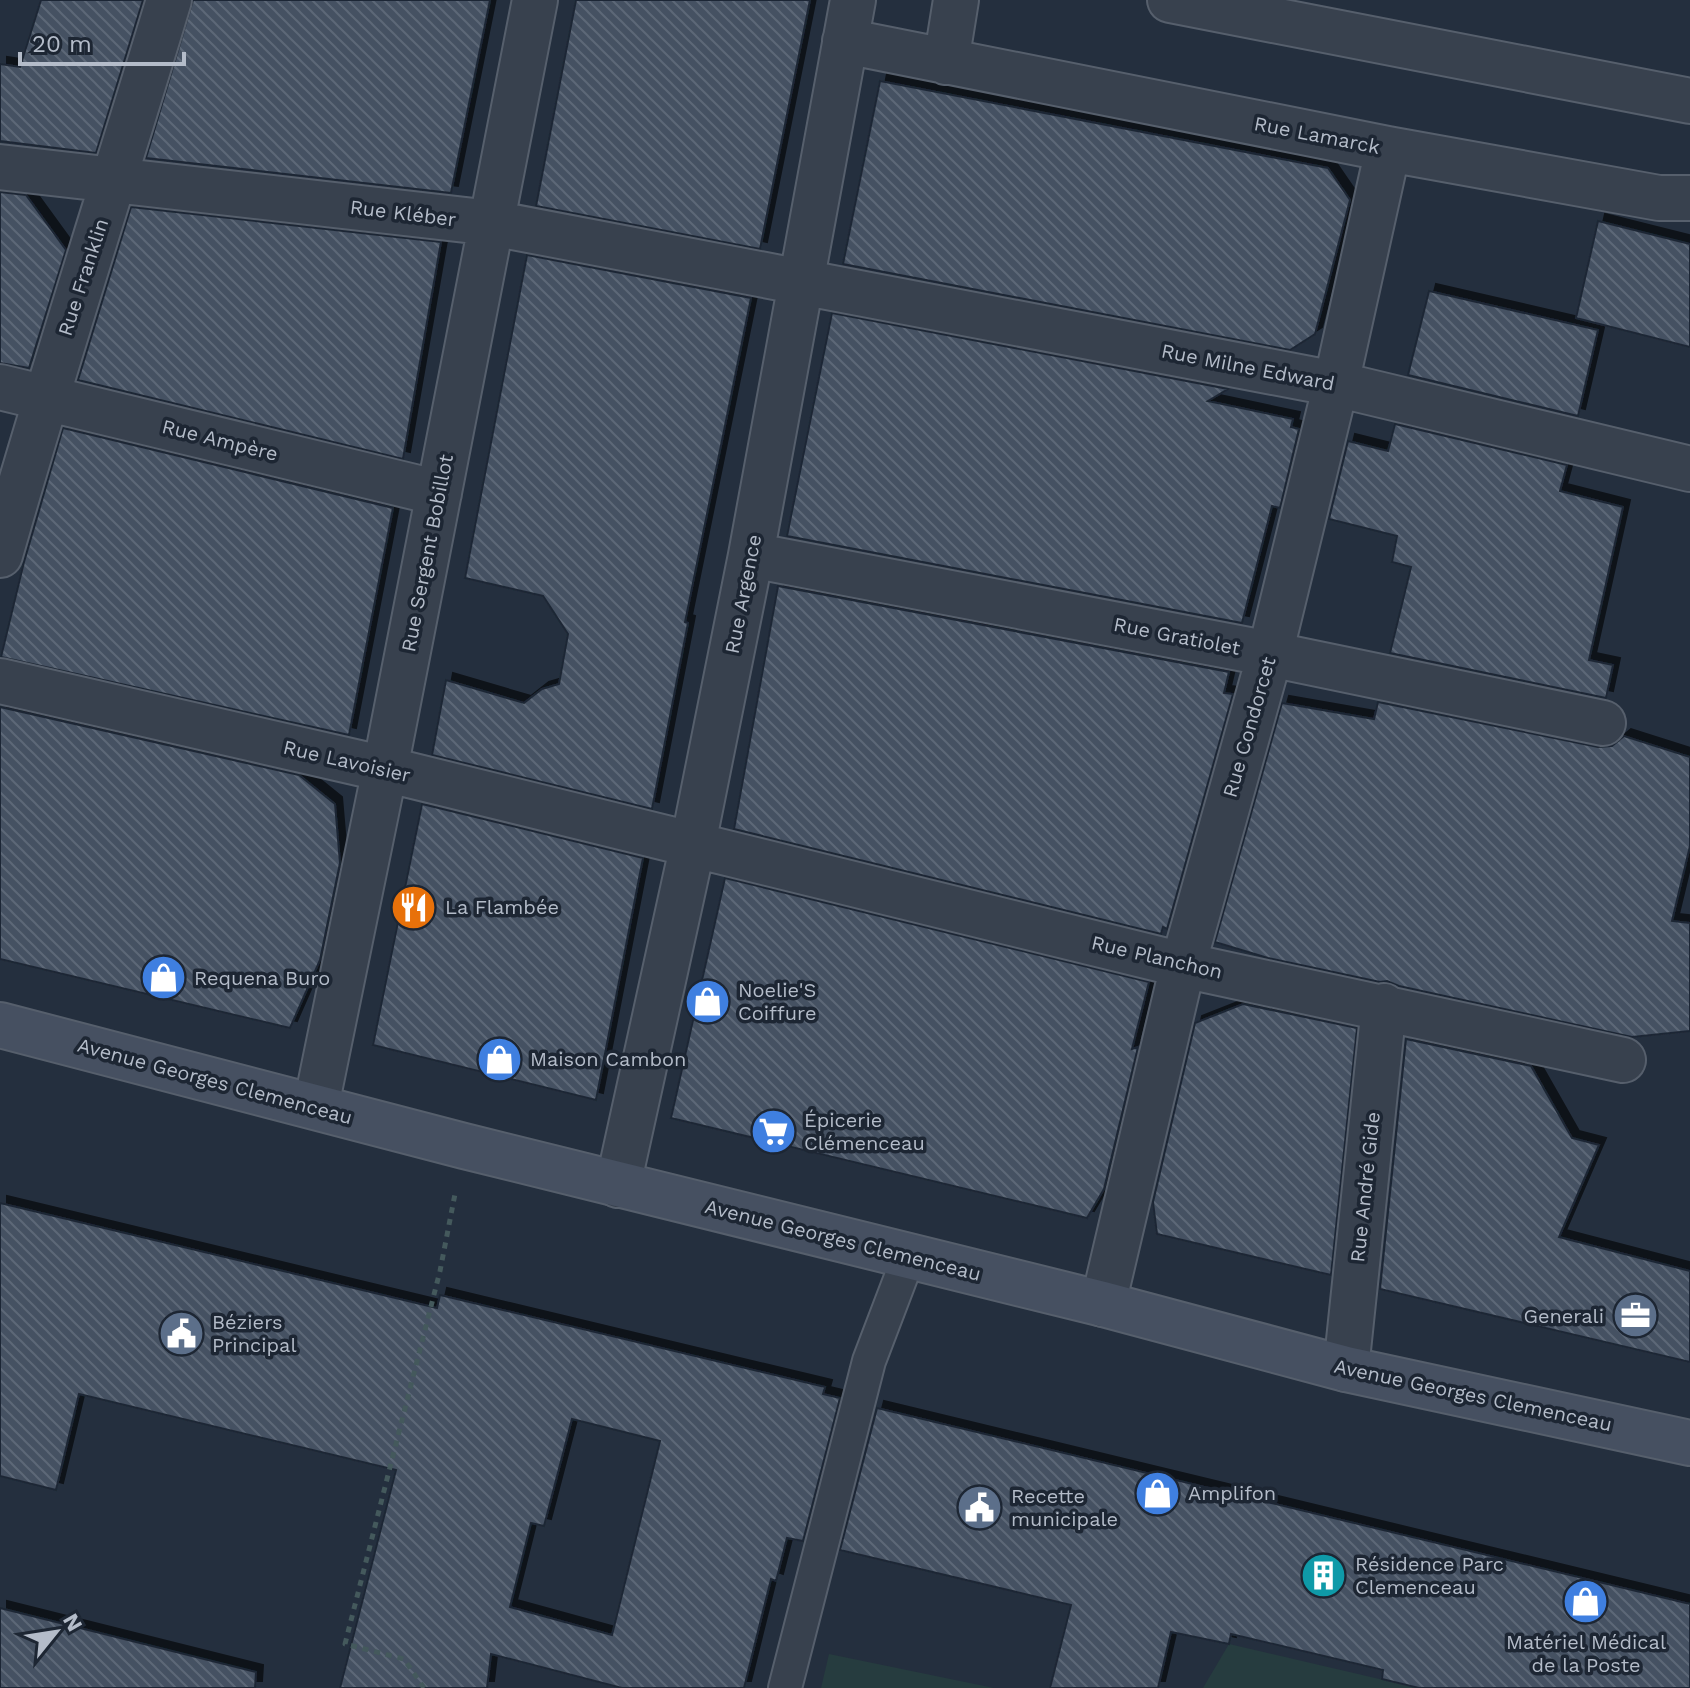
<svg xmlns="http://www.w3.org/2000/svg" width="1690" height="1688" font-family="'Work Sans',sans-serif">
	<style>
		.park { fill: #263c3f }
		.building { fill: url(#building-back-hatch); stroke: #1f2835; stroke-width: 2; fill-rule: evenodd; filter: url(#shadow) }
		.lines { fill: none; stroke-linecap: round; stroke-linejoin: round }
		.lane-casing { stroke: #565f6c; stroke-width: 36 }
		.street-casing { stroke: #565f6c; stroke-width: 48 }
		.secondary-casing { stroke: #565f6c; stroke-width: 48 }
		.path { stroke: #44595c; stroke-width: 5; stroke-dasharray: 6 6; stroke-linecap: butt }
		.lane { stroke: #38414e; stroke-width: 32 }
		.street { stroke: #38414e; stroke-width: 44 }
		.secondary { stroke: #465061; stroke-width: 44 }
		.labels { text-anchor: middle; stroke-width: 7; stroke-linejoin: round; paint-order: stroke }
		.street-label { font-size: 20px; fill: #b4bcc9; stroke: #1d2633 }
		.poi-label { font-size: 20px; fill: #b4bcc9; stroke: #1d2633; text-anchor: start }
	</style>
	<defs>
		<pattern id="building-back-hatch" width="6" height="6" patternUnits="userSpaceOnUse" patternTransform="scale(2)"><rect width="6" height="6" fill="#455162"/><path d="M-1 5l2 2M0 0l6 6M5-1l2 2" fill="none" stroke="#5d6877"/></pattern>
		<filter id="shadow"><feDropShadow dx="7" dy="-7" stdDeviation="0" flood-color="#0009"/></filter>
	</defs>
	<rect width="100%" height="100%" fill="#242f3e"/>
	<path class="park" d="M 1229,1644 L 1418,1688 L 1203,1688 Z
		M 829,1654 L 994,1688 L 821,1688 Z"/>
	<path class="building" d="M 41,0 L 143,0 L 96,153 L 0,141 L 0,64 L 20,67 Z
		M 193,0 L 490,0 L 451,193 L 146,158 Z
		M 576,0 L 810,0 L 760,249 L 536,206 Z
		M 880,81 L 1328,168 L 1350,200 L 1315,334 L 1290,350 L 843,264 Z
		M 0,192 L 26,195 L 66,250 L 29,368 L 0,363 Z
		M 131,207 L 441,242 L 403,459 L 78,380 Z
		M 1598,221 L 1690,244 L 1690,347 L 1576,318 Z
		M 527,255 L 751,298 L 685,622 L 688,623 L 652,809 L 432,755 L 446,680 L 524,703 L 542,689 L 559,684 L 568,634 L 543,596 L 465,578 Z
		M 1429,291 L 1598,330 L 1578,416 L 1408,375 Z
		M 832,313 L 1228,389 L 1208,401 L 1293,419 L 1291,427 L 1299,429 L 1280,508 L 1272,506 L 1242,623 L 787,536 Z
		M 1395,424 L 1567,465 L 1560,491 L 1623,507 L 1589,660 L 1613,665 L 1606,698 L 1390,653 L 1411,567 L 1392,562 L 1397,536 L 1329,519 L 1348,441 L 1388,451 Z
		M 63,428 L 393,508 L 349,735 L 1,657 L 24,562 Z
		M 778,586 L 1229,672 L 1224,693 L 1233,694 L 1167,929 L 1163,927 L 1161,934 L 734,829 Z
		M 1378,702 L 1598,747 L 1612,746 L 1624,736 L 1690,757 L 1690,846 L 1672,921 L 1690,923 L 1690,1031 L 1632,1037 L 1399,986 L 1387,981 L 1380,982 L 1268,958 L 1215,942 L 1282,703 L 1374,719 Z
		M 0,707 L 299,775 L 335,804 L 340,863 L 320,960 L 290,1028 L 0,959 Z
		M 422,804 L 643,858 L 596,1100 L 373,1045 Z
		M 725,878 L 1149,982 L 1132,1049 L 1138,1047 L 1104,1189 L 1087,1218 L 671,1118 Z
		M 1243,1004 L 1357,1028 L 1331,1275 L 1157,1234 L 1153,1202 L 1195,1023 Z
		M 1406,1039 L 1531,1066 L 1572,1138 L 1599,1145 L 1559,1237 L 1690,1271 L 1690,1362 L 1380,1289 Z
		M 0,1203 L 437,1308 L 440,1295 L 825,1387 L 823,1394 L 840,1398 L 803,1541 L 787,1538 L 776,1581 L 771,1579 L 744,1688 L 622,1688 L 491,1654 L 487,1688 L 340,1688 L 396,1470 L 79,1394 L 56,1490 L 0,1476 ZM 572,1419 L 660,1441 L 612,1635 L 510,1607 L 531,1523 L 544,1526 Z
		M 877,1408 L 1690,1604 L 1690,1688 L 1419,1688 L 1382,1679 L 1383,1670 L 1231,1634 L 1229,1644 L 1171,1632 L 1158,1688 L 1050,1688 L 1071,1605 L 840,1550 Z
		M 0,1608 L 256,1672 L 255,1688 L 0,1688 Z"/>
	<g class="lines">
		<defs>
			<path id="lane" d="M 785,1688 L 869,1361 L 909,1256"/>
			<path id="street" d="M 1170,0 L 1690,101
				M 845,41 L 1388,149 L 1659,198 L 1690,198
				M 946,62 L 956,0
				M 0,167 L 492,223 L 1336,384 L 1690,469
				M 0,387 L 439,493
				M 0,555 C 53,369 113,185 169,0
				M 751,555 L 1270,654 L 1603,723
				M 0,681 L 385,769 L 1183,965 L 1623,1060
				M 316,1106 L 385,769 L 535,0
				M 618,1185 L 693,844 L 751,555 L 853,0
				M 1103,1304 L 1183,965 L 1270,654 L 1336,384 L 1388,149
				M 1346,1369 L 1384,1006"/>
			<path id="secondary" d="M 0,1025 L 464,1146 L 1103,1304 L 1346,1369 L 1690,1443"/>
		</defs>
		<use href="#lane" class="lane-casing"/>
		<use href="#street" class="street-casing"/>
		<use href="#secondary" class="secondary-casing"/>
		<path class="path" d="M 424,1688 L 404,1659 L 345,1644 L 440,1271 L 455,1194"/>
		<use href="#lane" class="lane"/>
		<use href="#street" class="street"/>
		<use href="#secondary" class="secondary"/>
	</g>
	<defs>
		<symbol id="restaurant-disc" viewBox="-11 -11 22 22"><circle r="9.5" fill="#e8710a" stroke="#1d2633"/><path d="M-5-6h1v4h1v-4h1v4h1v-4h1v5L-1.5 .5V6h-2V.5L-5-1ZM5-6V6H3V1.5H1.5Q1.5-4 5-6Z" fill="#fff"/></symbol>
		<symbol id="shop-disc" viewBox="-11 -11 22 22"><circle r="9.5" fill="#3f7fe0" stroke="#1d2633"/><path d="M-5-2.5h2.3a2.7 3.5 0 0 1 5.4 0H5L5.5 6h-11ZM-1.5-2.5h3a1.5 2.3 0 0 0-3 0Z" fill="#fff"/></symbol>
		<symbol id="supermarket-disc" viewBox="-11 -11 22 22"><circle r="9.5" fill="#3f7fe0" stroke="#1d2633"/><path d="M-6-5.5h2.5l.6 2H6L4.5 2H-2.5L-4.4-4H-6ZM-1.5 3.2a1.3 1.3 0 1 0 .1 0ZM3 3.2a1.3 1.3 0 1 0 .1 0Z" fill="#fff"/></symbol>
		<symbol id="office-disc" viewBox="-11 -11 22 22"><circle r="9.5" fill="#5c6f8a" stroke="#1d2633"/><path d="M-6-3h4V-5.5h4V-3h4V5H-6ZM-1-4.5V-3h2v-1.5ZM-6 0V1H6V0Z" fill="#fff"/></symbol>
		<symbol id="civic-disc" viewBox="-11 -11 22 22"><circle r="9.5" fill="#5c6f8a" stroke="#1d2633"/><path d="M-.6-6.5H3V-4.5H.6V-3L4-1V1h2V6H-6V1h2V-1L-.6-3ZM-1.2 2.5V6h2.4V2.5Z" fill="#fff"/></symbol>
		<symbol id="building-disc" viewBox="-11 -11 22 22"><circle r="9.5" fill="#0f9aa8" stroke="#1d2633"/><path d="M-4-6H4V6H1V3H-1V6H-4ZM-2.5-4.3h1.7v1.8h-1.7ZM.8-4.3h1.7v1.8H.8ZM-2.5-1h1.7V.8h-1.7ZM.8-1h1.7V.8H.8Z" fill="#fff"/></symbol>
	</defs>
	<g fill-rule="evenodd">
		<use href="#restaurant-disc" x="388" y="882" width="51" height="51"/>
		<use href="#shop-disc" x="138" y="952" width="51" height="51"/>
		<use href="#shop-disc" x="682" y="976" width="51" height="51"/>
		<use href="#shop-disc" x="474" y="1034" width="51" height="51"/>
		<use href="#supermarket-disc" x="748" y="1106" width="51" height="51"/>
		<use href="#office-disc" x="1610" y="1290" width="51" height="51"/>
		<use href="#civic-disc" x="156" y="1308" width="51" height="51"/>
		<use href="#shop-disc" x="1132" y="1468" width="51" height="51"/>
		<use href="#civic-disc" x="954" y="1482" width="51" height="51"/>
		<use href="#building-disc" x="1298" y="1550" width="51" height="51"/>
		<use href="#shop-disc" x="1560" y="1576" width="51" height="51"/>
	</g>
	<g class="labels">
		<g class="street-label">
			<text transform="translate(1317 135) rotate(11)" y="7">Rue Lamarck</text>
			<text transform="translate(403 213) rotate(7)" y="7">Rue Kléber</text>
			<text transform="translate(83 277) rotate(-72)" y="7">Rue Franklin</text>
			<text transform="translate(1248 367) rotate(11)" y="7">Rue Milne Edward</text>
			<text transform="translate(220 440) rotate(14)" y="7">Rue Ampère</text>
			<text transform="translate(427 553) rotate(-79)" y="7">Rue Sergent Bobillot</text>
			<text transform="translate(743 594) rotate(-79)" y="7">Rue Argence</text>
			<text transform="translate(1177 636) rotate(11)" y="7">Rue Gratiolet</text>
			<text transform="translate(1249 727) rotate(-74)" y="7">Rue Condorcet</text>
			<text transform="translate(347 761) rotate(13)" y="7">Rue Lavoisier</text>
			<text transform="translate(1157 957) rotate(13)" y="7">Rue Planchon</text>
			<text transform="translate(215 1081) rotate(15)" y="7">Avenue Georges Clemenceau</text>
			<text transform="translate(1365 1187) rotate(-84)" y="7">Rue André Gide</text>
			<text transform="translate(843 1240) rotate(14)" y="7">Avenue Georges Clemenceau</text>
			<text transform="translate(1473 1395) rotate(12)" y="7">Avenue Georges Clemenceau</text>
		</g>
		<g class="poi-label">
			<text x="445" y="914">La Flambée</text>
			<text x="194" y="985">Requena Buro</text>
			<text x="738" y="997">Noelie'S<tspan x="738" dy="23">Coiffure</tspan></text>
			<text x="530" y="1066">Maison Cambon</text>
			<text x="804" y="1127">Épicerie<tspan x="804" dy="23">Clémenceau</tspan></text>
			<text x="1604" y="1323" text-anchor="end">Generali</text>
			<text x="212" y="1329">Béziers<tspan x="212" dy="23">Principal</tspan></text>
			<text x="1188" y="1500">Amplifon</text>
			<text x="1011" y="1503">Recette<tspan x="1011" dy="23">municipale</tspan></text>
			<text x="1355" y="1571">Résidence Parc<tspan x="1355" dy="23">Clemenceau</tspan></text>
			<text x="1586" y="1649" text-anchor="middle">Matériel Médical<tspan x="1586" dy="23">de la Poste</tspan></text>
		</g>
	</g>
	<g transform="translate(56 1632) rotate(60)" stroke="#1d2633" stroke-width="6" paint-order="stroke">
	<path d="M0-6L14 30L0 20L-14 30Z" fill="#b4bcc9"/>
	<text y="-12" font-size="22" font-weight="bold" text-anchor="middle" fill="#b4bcc9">N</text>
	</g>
	<path d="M20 52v12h164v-12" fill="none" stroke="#b4bcc9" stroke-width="4"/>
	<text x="32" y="52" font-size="24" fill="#b4bcc9" stroke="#1d2633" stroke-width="6" paint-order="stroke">20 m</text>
</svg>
